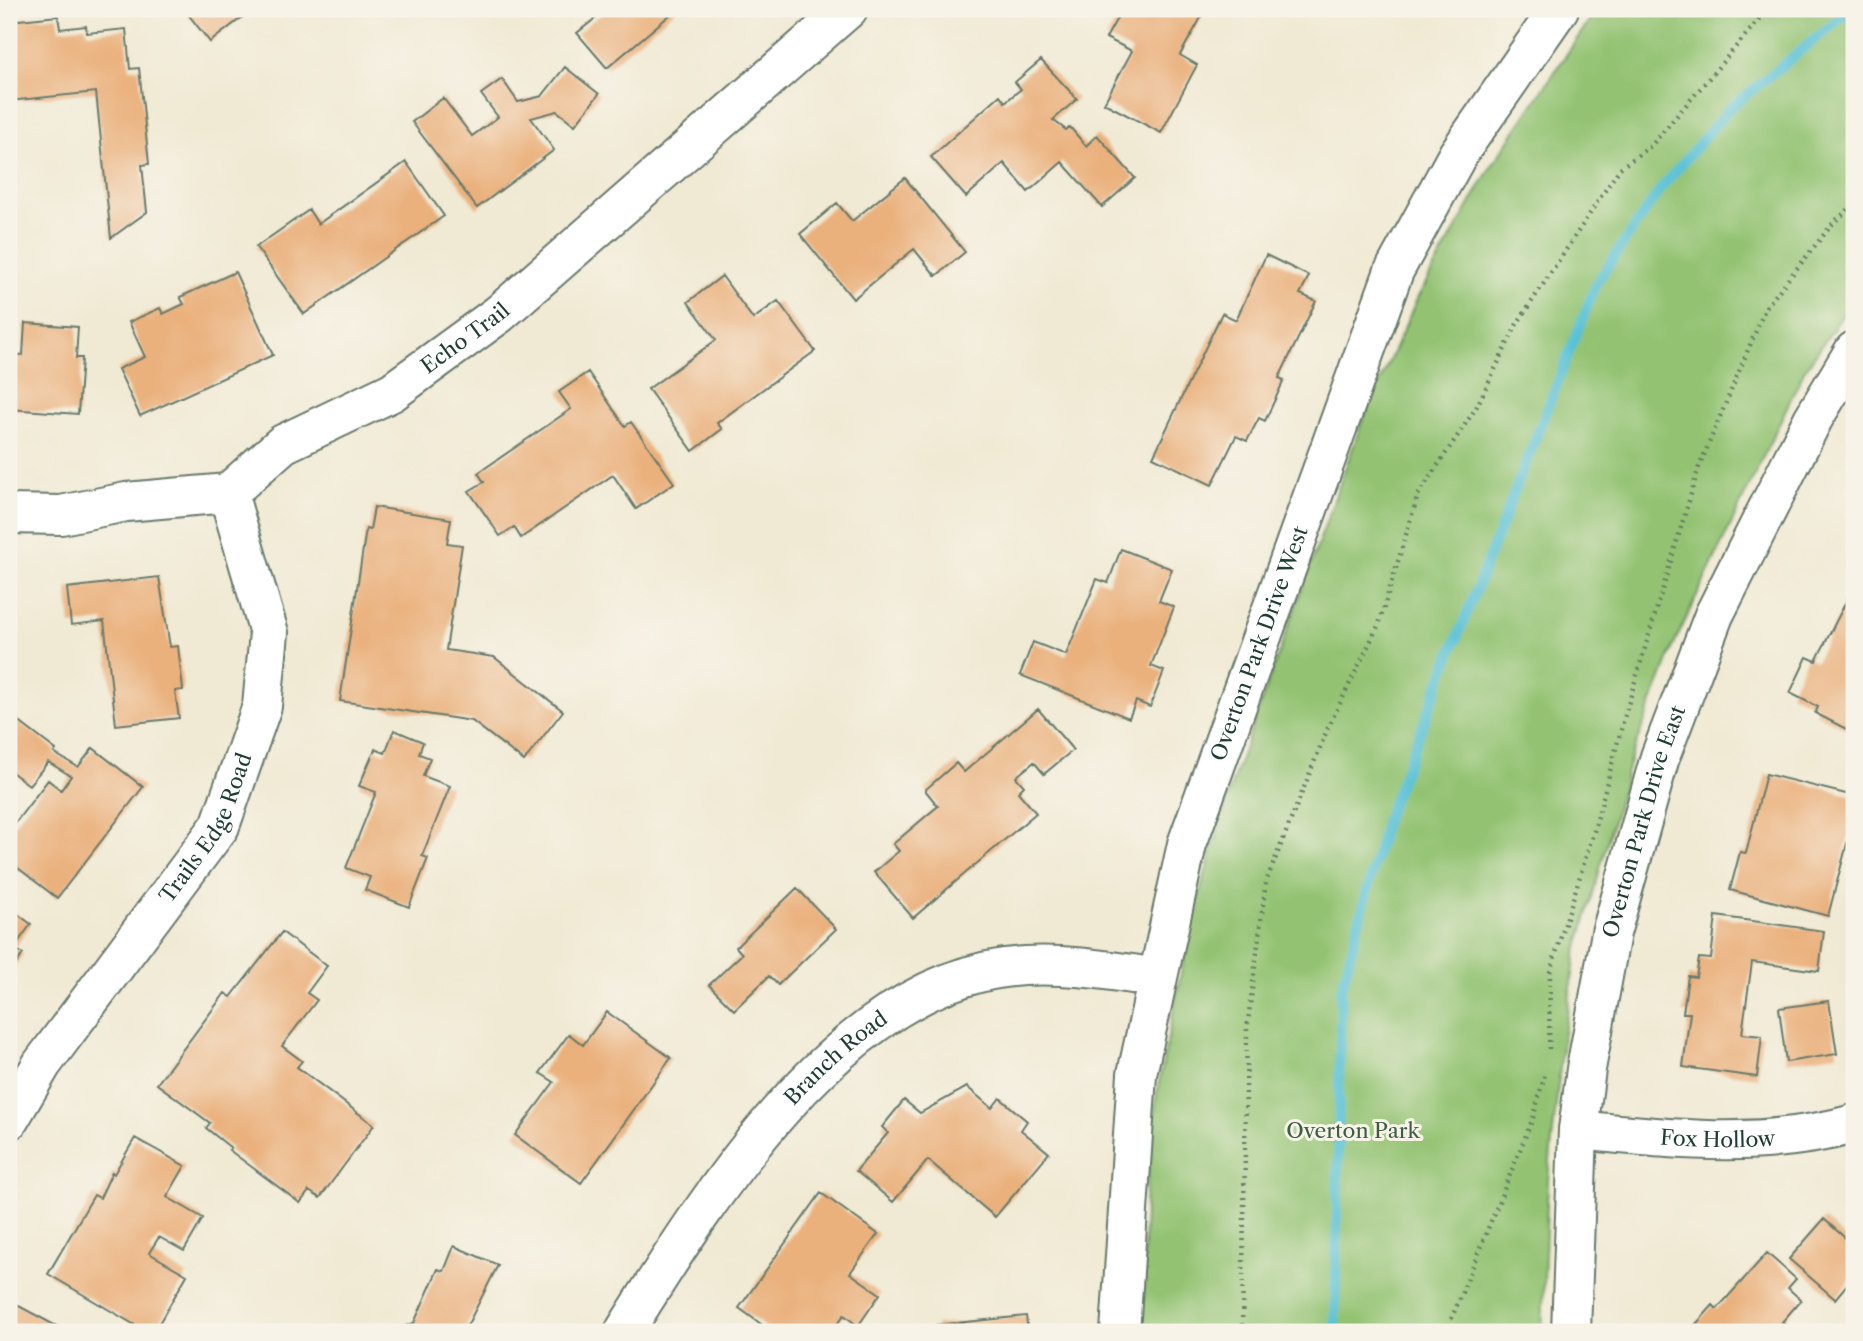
<svg xmlns="http://www.w3.org/2000/svg" width="1863" height="1341" font-family="'Libre Caslon Text',serif">
	<style>
		.green { fill: #93c372; stroke: #598053; stroke-width: 2 }
		.lines { fill: none; stroke-linecap: round; stroke-linejoin: round }
		.stream { stroke: #59c1d6; stroke-width: 10 }
		.building { fill: #eab17d }
		.minor-casing { stroke: #687a6c; stroke-width: 42 }
		.path { stroke: #687a6c; stroke-width: 4.5; stroke-dasharray: 2 5; stroke-linecap: butt }
		.minor { stroke: #fff; stroke-width: 38 }
		.labels { text-anchor: middle; stroke-width: 6; stroke-linejoin: round; paint-order: stroke }
		.street-label { font-size: 21px; fill: #1f3d34; stroke: #f7f3e8 }
		.park-label { font-size: 21px; fill: #3c5e44; stroke: #f7f3e8 }
	</style>
	<rect width="100%" height="100%" fill="#f7f3e8"/>
	<filter id="ink" filterUnits="userSpaceOnUse"><feTurbulence type="fractalNoise" baseFrequency=".0143" numOctaves="2"/><feDisplacementMap in="SourceGraphic" scale="14" xChannelSelector="R" yChannelSelector="G"/><feConvolveMatrix kernelMatrix="1 2 1 2 8 2 1 2 1" color-interpolation-filters="sRGB"/></filter>
	<filter id="wash" filterUnits="userSpaceOnUse"><feTurbulence type="fractalNoise" baseFrequency=".00686" numOctaves="4" result="noise"/><feDisplacementMap in="SourceGraphic" scale="28" xChannelSelector="R" yChannelSelector="G"/><feGaussianBlur stdDeviation="1.57" result="paint"/><feColorMatrix in="noise" values="0 0 0 0 0 0 0 0 0 0 0 0 0 0 0 0 0 1.4 0 .05"/><feComposite in="paint" operator="in"/></filter>
	<g filter="url(#wash)">
		<rect width="100%" height="100%" fill="#f0ead4"/>
		<path class="green" d="M 1597,9 L 1854,9 L 1854,299 L 1804,371 L 1675,642 L 1631,757 L 1576,955 L 1563,1040 L 1548,1179 L 1542,1332 L 1142,1332 L 1145,1201 L 1156,1098 L 1191,923 L 1231,786 L 1362,422 L 1418,297 L 1489,170 Z"/>
		<g class="lines">
			<path class="stream" d="M 1335,1332 L 1341,991 L 1386,819 L 1597,282 L 1662,187 L 1728,110 L 1852,9"/>
		</g>
		<g id="blocks">
			<path class="building" d="M 184,9 L 253,9 L 210,42 Z
				M 599,9 L 677,9 L 607,68 L 577,33 L 602,13 Z
				M 1122,9 L 1206,9 L 1180,55 L 1197,65 L 1161,133 L 1104,103 L 1132,51 L 1106,38 Z
				M 58,16 L 60,29 L 86,26 L 87,33 L 126,29 L 130,69 L 139,68 L 149,164 L 142,165 L 147,212 L 111,238 L 96,92 L 9,101 L 9,21 Z
				M 1041,60 L 1077,99 L 1053,120 L 1066,130 L 1070,127 L 1086,146 L 1097,135 L 1135,178 L 1102,207 L 1062,162 L 1028,192 L 1004,163 L 966,197 L 931,157 L 1000,95 L 1005,102 L 1021,89 L 1015,82 Z
				M 565,67 L 599,94 L 575,125 L 557,111 L 531,118 L 554,150 L 477,208 L 412,122 L 443,98 L 472,136 L 498,117 L 481,94 L 502,79 L 518,102 L 542,96 Z
				M 406,162 L 444,216 L 304,314 L 256,247 L 309,210 L 318,224 Z
				M 905,178 L 965,252 L 936,276 L 914,249 L 853,299 L 800,234 L 837,203 L 852,221 Z
				M 1266,255 L 1309,276 L 1300,294 L 1316,301 L 1279,378 L 1284,380 L 1265,421 L 1259,418 L 1247,441 L 1236,436 L 1212,485 L 1153,457 L 1222,313 L 1236,320 Z
				M 235,272 L 273,355 L 140,416 L 118,369 L 145,357 L 129,322 L 160,308 L 163,314 L 184,304 L 180,297 Z
				M 722,276 L 753,319 L 778,301 L 815,351 L 717,423 L 722,429 L 693,451 L 648,389 L 716,340 L 688,302 Z
				M 25,323 L 78,327 L 76,358 L 82,358 L 78,414 L 9,409 L 9,354 L 23,355 Z
				M 588,372 L 625,426 L 631,422 L 674,483 L 636,509 L 613,475 L 521,538 L 514,527 L 500,536 L 469,491 L 484,482 L 478,473 L 571,409 L 559,392 Z
				M 374,507 L 451,519 L 447,543 L 462,545 L 446,650 L 494,657 L 563,711 L 524,761 L 472,721 L 340,701 L 366,529 L 370,530 Z
				M 1121,549 L 1172,569 L 1159,601 L 1174,607 L 1151,666 L 1164,671 L 1150,707 L 1136,701 L 1129,718 L 1020,675 L 1033,642 L 1066,655 L 1097,579 L 1108,583 Z
				M 159,577 L 170,647 L 178,646 L 183,690 L 175,691 L 179,718 L 116,725 L 104,621 L 71,625 L 67,588 Z
				M 1854,586 L 1854,733 L 1815,713 L 1818,707 L 1790,693 L 1807,657 L 1816,661 Z
				M 1038,709 L 1073,750 L 1044,774 L 1034,762 L 1016,777 L 1024,786 L 1018,792 L 1036,813 L 913,918 L 874,872 L 899,851 L 893,844 L 938,806 L 925,790 L 956,763 L 964,772 Z
				M 9,714 L 56,750 L 54,753 L 78,767 L 93,748 L 143,787 L 57,898 L 9,861 L 9,831 L 48,780 L 61,790 L 71,776 L 48,762 L 29,785 L 9,770 Z
				M 394,730 L 423,742 L 419,754 L 430,758 L 423,776 L 450,786 L 422,856 L 428,858 L 409,907 L 365,890 L 370,877 L 346,868 L 376,792 L 359,786 L 375,749 L 385,753 Z
				M 1766,774 L 1854,796 L 1854,817 L 1828,916 L 1730,890 L 1740,852 L 1746,853 Z
				M 797,888 L 836,929 L 778,985 L 769,976 L 734,1010 L 709,985 L 742,954 L 736,947 Z
				M 9,908 L 31,924 L 14,948 L 23,954 L 9,974 Z
				M 1716,916 L 1824,931 L 1819,971 L 1752,962 L 1742,1034 L 1762,1036 L 1757,1077 L 1683,1067 L 1690,1013 L 1683,1013 L 1688,976 L 1696,977 L 1699,958 L 1711,959 Z
				M 282,932 L 327,966 L 307,993 L 317,1000 L 282,1046 L 302,1061 L 297,1067 L 374,1125 L 320,1198 L 309,1191 L 300,1203 L 229,1150 L 231,1148 L 206,1128 L 210,1123 L 157,1084 L 225,993 L 231,997 Z
				M 1829,1001 L 1837,1054 L 1786,1062 L 1779,1008 Z
				M 607,1012 L 671,1058 L 581,1183 L 515,1135 L 554,1082 L 540,1073 L 569,1034 L 583,1045 Z
				M 967,1087 L 992,1108 L 1000,1098 L 1027,1121 L 1021,1130 L 1049,1153 L 995,1217 L 928,1160 L 893,1202 L 856,1171 L 888,1133 L 882,1127 L 904,1100 L 920,1113 Z
				M 135,1138 L 185,1166 L 167,1197 L 203,1218 L 184,1251 L 159,1237 L 149,1253 L 187,1275 L 154,1332 L 147,1332 L 48,1274 L 94,1195 L 100,1198 L 112,1172 L 114,1174 Z
				M 821,1193 L 878,1234 L 850,1273 L 880,1294 L 858,1326 L 844,1315 L 831,1332 L 772,1332 L 739,1308 Z
				M 1824,1219 L 1854,1246 L 1854,1276 L 1835,1299 L 1789,1259 Z
				M 454,1246 L 498,1265 L 464,1332 L 390,1332 L 414,1323 L 438,1269 L 444,1271 Z
				M 1767,1253 L 1796,1279 L 1788,1288 L 1801,1300 L 1782,1322 L 1794,1332 L 1689,1332 L 1713,1305 L 1717,1309 Z
				M 15,1304 L 60,1328 L 58,1332 L 9,1332 L 9,1318 Z
				M 1026,1316 L 1028,1332 L 937,1332 L 936,1325 Z"/>
		</g>
	</g>
	<g filter="url(#ink)">
		<use href="#blocks" fill-opacity="0" stroke="#687a6c" stroke-width="2"/>
		<g class="lines">
			<defs>
				<g id="minor">
					<path id="s1" d="M 9,514 L 61,515 L 126,502 L 228,493 L 283,444 L 392,392 L 499,314 L 848,9"/>
					<path id="s2" d="M 9,1120 L 42,1064 L 220,826 L 262,706 L 269,633 L 228,493"/>
					<path id="s3" d="M 1578,1130 C 1673,1139 1761,1150 1854,1124"/>
					<path id="s4" d="M 624,1332 C 707,1199 835,992 1004,968 C 1053,961 1109,970 1157,978"/>
					<path id="s5" d="M 1120,1332 L 1137,1074 L 1187,844 L 1394,271 L 1458,154 L 1559,9"/>
					<path id="s6" d="M 1571,1332 L 1578,1130 L 1586,1069 L 1611,933 L 1660,757 L 1714,615 L 1813,419 L 1854,351"/>
				</g>
			</defs>
			<use href="#minor" class="minor-casing"/>
			<path class="path" d="M 1549,1049 L 1550,972 L 1594,831 L 1625,715 L 1699,467 L 1766,307 L 1834,222 L 1854,205
				M 1242,1332 L 1247,1029 L 1266,882 L 1327,730 L 1379,624 L 1418,495 L 1476,408 L 1517,324 L 1620,168 L 1651,146 L 1768,9
				M 1446,1332 L 1533,1118 L 1545,1074"/>
			<use href="#minor" class="minor"/>
		</g>
	</g>
	<g class="labels">
		<g class="street-label">
			<text dy="7" stroke="none"><textPath href="#s1" startOffset="506">Echo Trail</textPath></text>
			<text dy="7" stroke="none"><textPath href="#s5" startOffset="707">Overton Park Drive West</textPath></text>
			<text dy="7" stroke="none"><textPath href="#s6" startOffset="518">Overton Park Drive East</textPath></text>
			<text dy="7" stroke="none"><textPath href="#s2" startOffset="354">Trails Edge Road</textPath></text>
			<text dy="7" stroke="none"><textPath href="#s4" startOffset="348">Branch Road</textPath></text>
			<text dy="7" stroke="none"><textPath href="#s3" startOffset="140">Fox Hollow</textPath></text>
		</g>
		<g class="park-label">
			<text x="1353" y="1138">Overton Park</text>
		</g>
	</g>
	<rect width="1863" height="1341" fill="none" stroke="#f7f3e8" stroke-width="35"/>
</svg>
